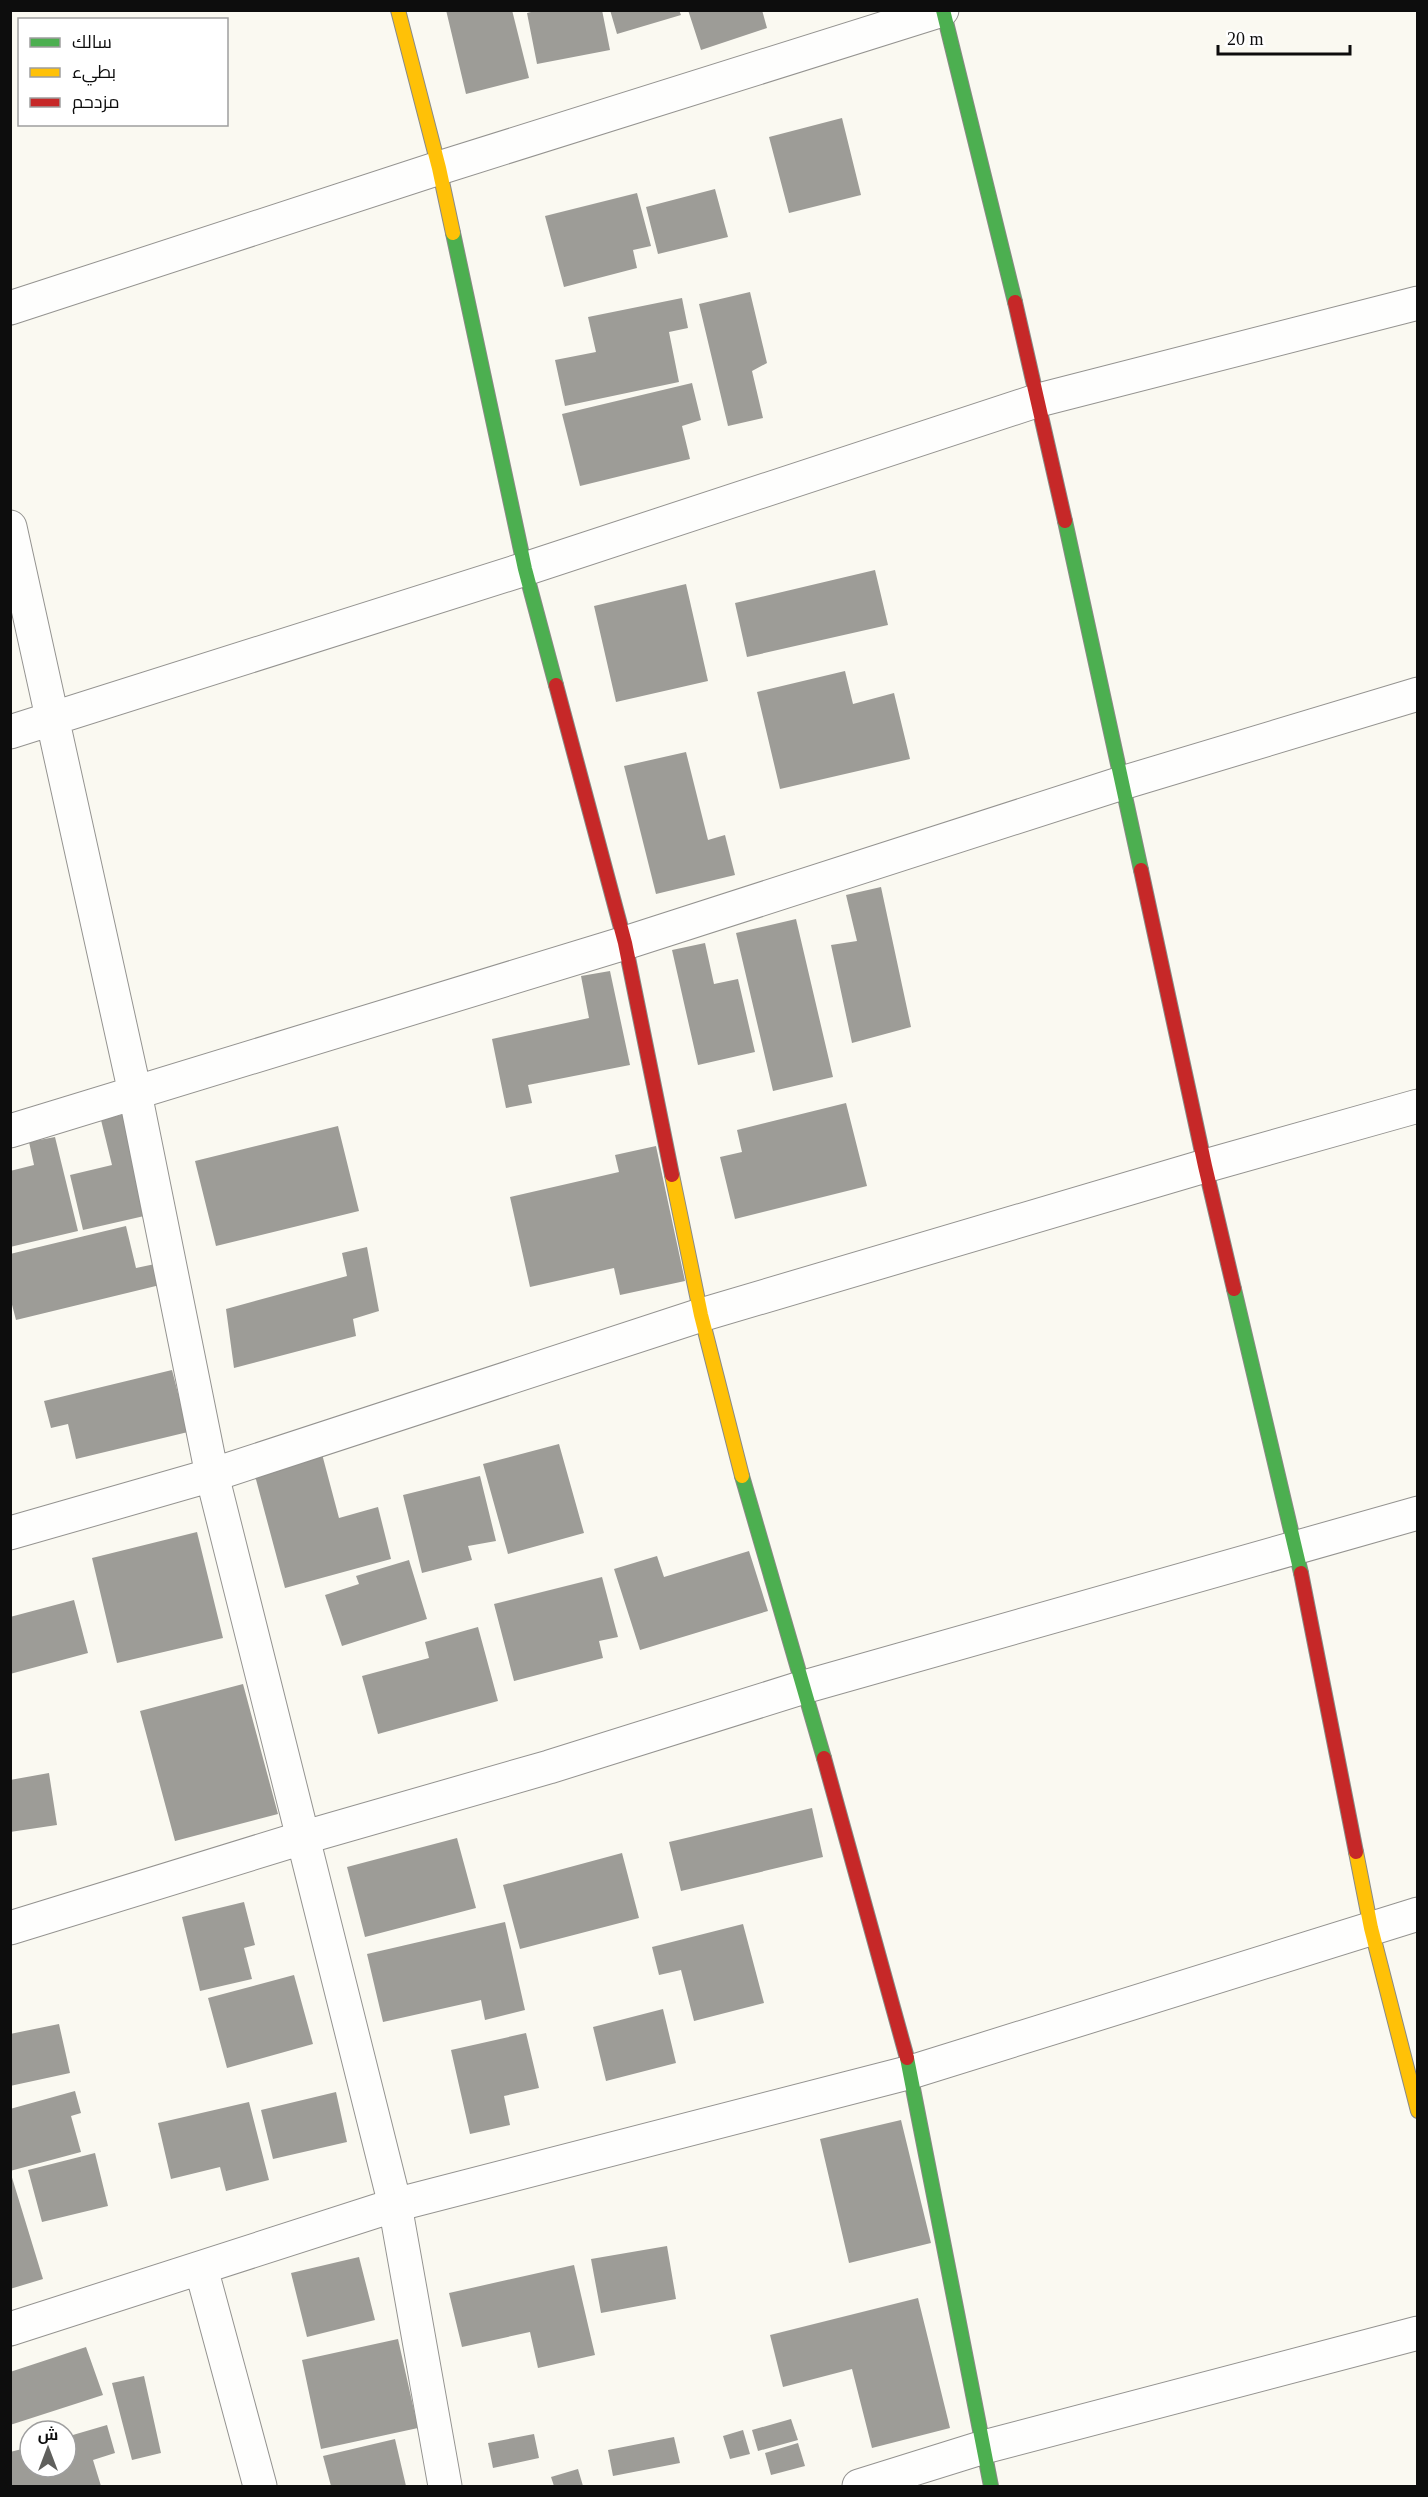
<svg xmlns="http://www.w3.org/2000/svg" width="1428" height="2497" font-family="'Times New Roman',Cairo,serif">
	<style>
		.building { fill: #9d9c97 }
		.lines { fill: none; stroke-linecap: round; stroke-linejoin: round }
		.street-casing { stroke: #949390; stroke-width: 35 }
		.fast-casing { stroke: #8a8a86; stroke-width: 16 }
		.slow-casing { stroke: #8a8a86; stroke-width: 16 }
		.jam-casing { stroke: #8a8a86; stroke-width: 16 }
		.street { stroke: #fefefd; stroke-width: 33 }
		.fast { stroke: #4caf50; stroke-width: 14 }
		.slow { stroke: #ffc107; stroke-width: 14 }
		.jam { stroke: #c62828; stroke-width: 14 }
	</style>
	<rect width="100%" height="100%" fill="#faf9f1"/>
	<path class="building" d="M 446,10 L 512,10 L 529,78 L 466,94 Z
		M 539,10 L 602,10 L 610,50 L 537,64 L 527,13 Z
		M 610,10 L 679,10 L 681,15 L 617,34 Z
		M 688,10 L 762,10 L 767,28 L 701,50 Z
		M 842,118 L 861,195 L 789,213 L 769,137 Z
		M 715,189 L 728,237 L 658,254 L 646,207 Z
		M 637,193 L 651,246 L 633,250 L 637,268 L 564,287 L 545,216 Z
		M 750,292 L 767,363 L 752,371 L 763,418 L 728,426 L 699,304 Z
		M 682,298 L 688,328 L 669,332 L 679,382 L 565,406 L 555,360 L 596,352 L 588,317 Z
		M 692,383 L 701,420 L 682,426 L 690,459 L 580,486 L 562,414 Z
		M 875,570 L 888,625 L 747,657 L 735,603 Z
		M 686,584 L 708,681 L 616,702 L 594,606 Z
		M 845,671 L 853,704 L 894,693 L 910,759 L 780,789 L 757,692 Z
		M 686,752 L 708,840 L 725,835 L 735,875 L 656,894 L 624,766 Z
		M 881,887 L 911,1027 L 852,1043 L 831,945 L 857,941 L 846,895 Z
		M 796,919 L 833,1077 L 773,1091 L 736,933 Z
		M 705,943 L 714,984 L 738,979 L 755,1052 L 698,1065 L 672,950 Z
		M 610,971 L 630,1065 L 528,1085 L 532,1103 L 506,1108 L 492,1039 L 589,1018 L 581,976 Z
		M 846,1103 L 867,1186 L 735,1219 L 720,1157 L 742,1152 L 737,1130 Z
		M 129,1113 L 153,1214 L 83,1230 L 70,1175 L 112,1165 L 101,1120 Z
		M 338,1126 L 359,1211 L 216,1246 L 195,1161 Z
		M 55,1137 L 78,1231 L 10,1247 L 10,1171 L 34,1165 L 29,1142 Z
		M 656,1146 L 685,1281 L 620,1295 L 614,1268 L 530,1287 L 510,1197 L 619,1172 L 615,1155 Z
		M 126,1226 L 136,1268 L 155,1264 L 160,1285 L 16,1320 L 10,1297 L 10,1254 Z
		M 367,1247 L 379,1311 L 353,1319 L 356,1336 L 234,1368 L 226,1309 L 347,1276 L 342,1253 Z
		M 172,1370 L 188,1432 L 76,1459 L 68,1424 L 51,1428 L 44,1401 Z
		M 559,1444 L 584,1533 L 508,1554 L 483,1464 Z
		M 322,1454 L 339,1518 L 378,1507 L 391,1559 L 285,1588 L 254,1472 Z
		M 480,1476 L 496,1541 L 468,1546 L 472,1560 L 422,1573 L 403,1495 Z
		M 197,1532 L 223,1638 L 117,1663 L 92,1558 Z
		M 749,1551 L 768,1611 L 640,1650 L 614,1569 L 657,1556 L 664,1577 Z
		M 409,1560 L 427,1619 L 342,1646 L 325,1595 L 359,1584 L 356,1576 Z
		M 602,1577 L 618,1637 L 599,1641 L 603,1658 L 514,1681 L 494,1604 Z
		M 74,1600 L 88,1653 L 10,1674 L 10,1617 Z
		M 478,1627 L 498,1701 L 378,1734 L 362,1676 L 429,1658 L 425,1642 Z
		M 243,1684 L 278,1814 L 175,1841 L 140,1711 Z
		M 49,1773 L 57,1825 L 10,1832 L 10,1780 Z
		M 812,1808 L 823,1857 L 681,1891 L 669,1842 Z
		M 457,1838 L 476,1908 L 365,1937 L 347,1867 Z
		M 622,1853 L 639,1918 L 520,1949 L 503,1885 Z
		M 244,1902 L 255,1945 L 244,1948 L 252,1979 L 200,1991 L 182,1917 Z
		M 505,1922 L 525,2010 L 485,2020 L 481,2000 L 383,2022 L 367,1954 Z
		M 743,1924 L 764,2003 L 694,2021 L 681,1970 L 659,1975 L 652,1947 Z
		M 294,1975 L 313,2044 L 227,2068 L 208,1998 Z
		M 663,2009 L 676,2063 L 606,2081 L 593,2027 Z
		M 59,2024 L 70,2073 L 10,2086 L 10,2034 Z
		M 526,2033 L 539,2088 L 504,2096 L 510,2125 L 470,2134 L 451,2050 Z
		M 75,2091 L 81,2113 L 71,2116 L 81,2152 L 10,2171 L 10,2109 Z
		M 336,2092 L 347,2142 L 273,2159 L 261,2110 Z
		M 249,2102 L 269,2180 L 226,2191 L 220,2167 L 171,2179 L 158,2123 Z
		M 901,2120 L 931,2243 L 849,2263 L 820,2139 Z
		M 95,2153 L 108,2206 L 42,2222 L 28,2170 Z
		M 10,2171 L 43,2279 L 10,2289 Z
		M 667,2246 L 676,2299 L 601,2313 L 591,2259 Z
		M 359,2257 L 375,2320 L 307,2337 L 291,2273 Z
		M 574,2265 L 595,2355 L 538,2368 L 530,2332 L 462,2347 L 449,2293 Z
		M 918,2298 L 950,2428 L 872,2448 L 852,2369 L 783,2387 L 770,2335 Z
		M 398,2339 L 418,2428 L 321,2449 L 302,2360 Z
		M 86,2347 L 103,2395 L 10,2425 L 10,2372 Z
		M 144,2376 L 161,2453 L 132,2460 L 112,2383 Z
		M 791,2419 L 798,2440 L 758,2451 L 752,2430 Z
		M 107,2425 L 115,2453 L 93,2460 L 101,2486 L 10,2486 L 10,2452 L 30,2447 L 30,2467 L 66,2467 L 66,2437 Z
		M 743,2430 L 750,2454 L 730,2459 L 723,2436 Z
		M 534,2434 L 539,2458 L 493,2468 L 488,2443 Z
		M 674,2437 L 680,2463 L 613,2476 L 608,2450 Z
		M 395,2439 L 406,2486 L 331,2486 L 323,2456 Z
		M 798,2443 L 805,2466 L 771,2475 L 765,2453 Z
		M 578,2469 L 583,2486 L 554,2486 L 551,2477 Z"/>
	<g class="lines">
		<defs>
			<path id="street" d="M 10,308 L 439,168 L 942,10
				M 10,527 L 135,1093 L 212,1475 L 395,2205 L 445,2486
				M 10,732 L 525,569 L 1039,400 L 1418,303
				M 10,1131 L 625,943 L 1122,783 L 1418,694
				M 10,1533 L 212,1475 L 701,1315 L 1205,1166 L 1418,1106
				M 10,1928 L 302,1838 L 549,1767 L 804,1687 L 1418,1513
				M 201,2268 L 260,2486
				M 10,2329 L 395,2205 L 911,2072 L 1418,1914
				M 859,2486 L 984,2447 L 1418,2333"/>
			<path id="fast" d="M 943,10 L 1015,302
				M 453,233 L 525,569 L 556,685
				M 1065,521 L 1141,870
				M 1234,1289 L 1301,1573
				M 742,1476 L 824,1758
				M 907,2058 L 991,2486"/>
			<path id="slow" d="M 398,10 L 439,168 L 453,233
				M 672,1175 L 701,1315 L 742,1476
				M 1356,1852 L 1371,1928 L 1418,2111"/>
			<path id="jam" d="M 1015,302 L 1065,521
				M 556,685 L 625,943 L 672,1175
				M 1141,870 L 1205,1166 L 1234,1289
				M 1301,1573 L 1356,1852
				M 824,1758 L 907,2058"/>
		</defs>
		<use href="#street" class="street-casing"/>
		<use href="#fast" class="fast-casing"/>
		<use href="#slow" class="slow-casing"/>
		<use href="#jam" class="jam-casing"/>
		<use href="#street" class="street"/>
		<use href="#fast" class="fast"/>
		<use href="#slow" class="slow"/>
		<use href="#jam" class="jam"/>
	</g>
	<rect width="1428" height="2497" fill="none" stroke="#0d0d0d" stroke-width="24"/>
	<rect x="18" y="18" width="210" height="108" fill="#ffffff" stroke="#9e9e9e" stroke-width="1.5"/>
	<rect x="30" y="38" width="30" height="9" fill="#4caf50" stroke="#9e9e9e" stroke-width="1.5"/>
	<text x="72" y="48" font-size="18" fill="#0d0d0d">سالك</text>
	<rect x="30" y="68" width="30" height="9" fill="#ffc107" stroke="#9e9e9e" stroke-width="1.5"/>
	<text x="72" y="78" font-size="18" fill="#0d0d0d">بطيء</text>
	<rect x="30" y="98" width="30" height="9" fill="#c62828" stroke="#9e9e9e" stroke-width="1.5"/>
	<text x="72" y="108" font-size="18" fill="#0d0d0d">مزدحم</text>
	<g transform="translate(48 2449)"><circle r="28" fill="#ffffff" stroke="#9e9e9e" stroke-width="1.5"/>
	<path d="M0-4.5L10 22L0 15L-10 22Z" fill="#60605d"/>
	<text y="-9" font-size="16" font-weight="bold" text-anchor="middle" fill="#0d0d0d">ش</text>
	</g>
	<path d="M1218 45v9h132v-9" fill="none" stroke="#0d0d0d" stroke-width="3"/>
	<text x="1227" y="45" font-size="18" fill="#0d0d0d" stroke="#ffffff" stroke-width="4.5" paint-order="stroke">20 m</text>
</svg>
